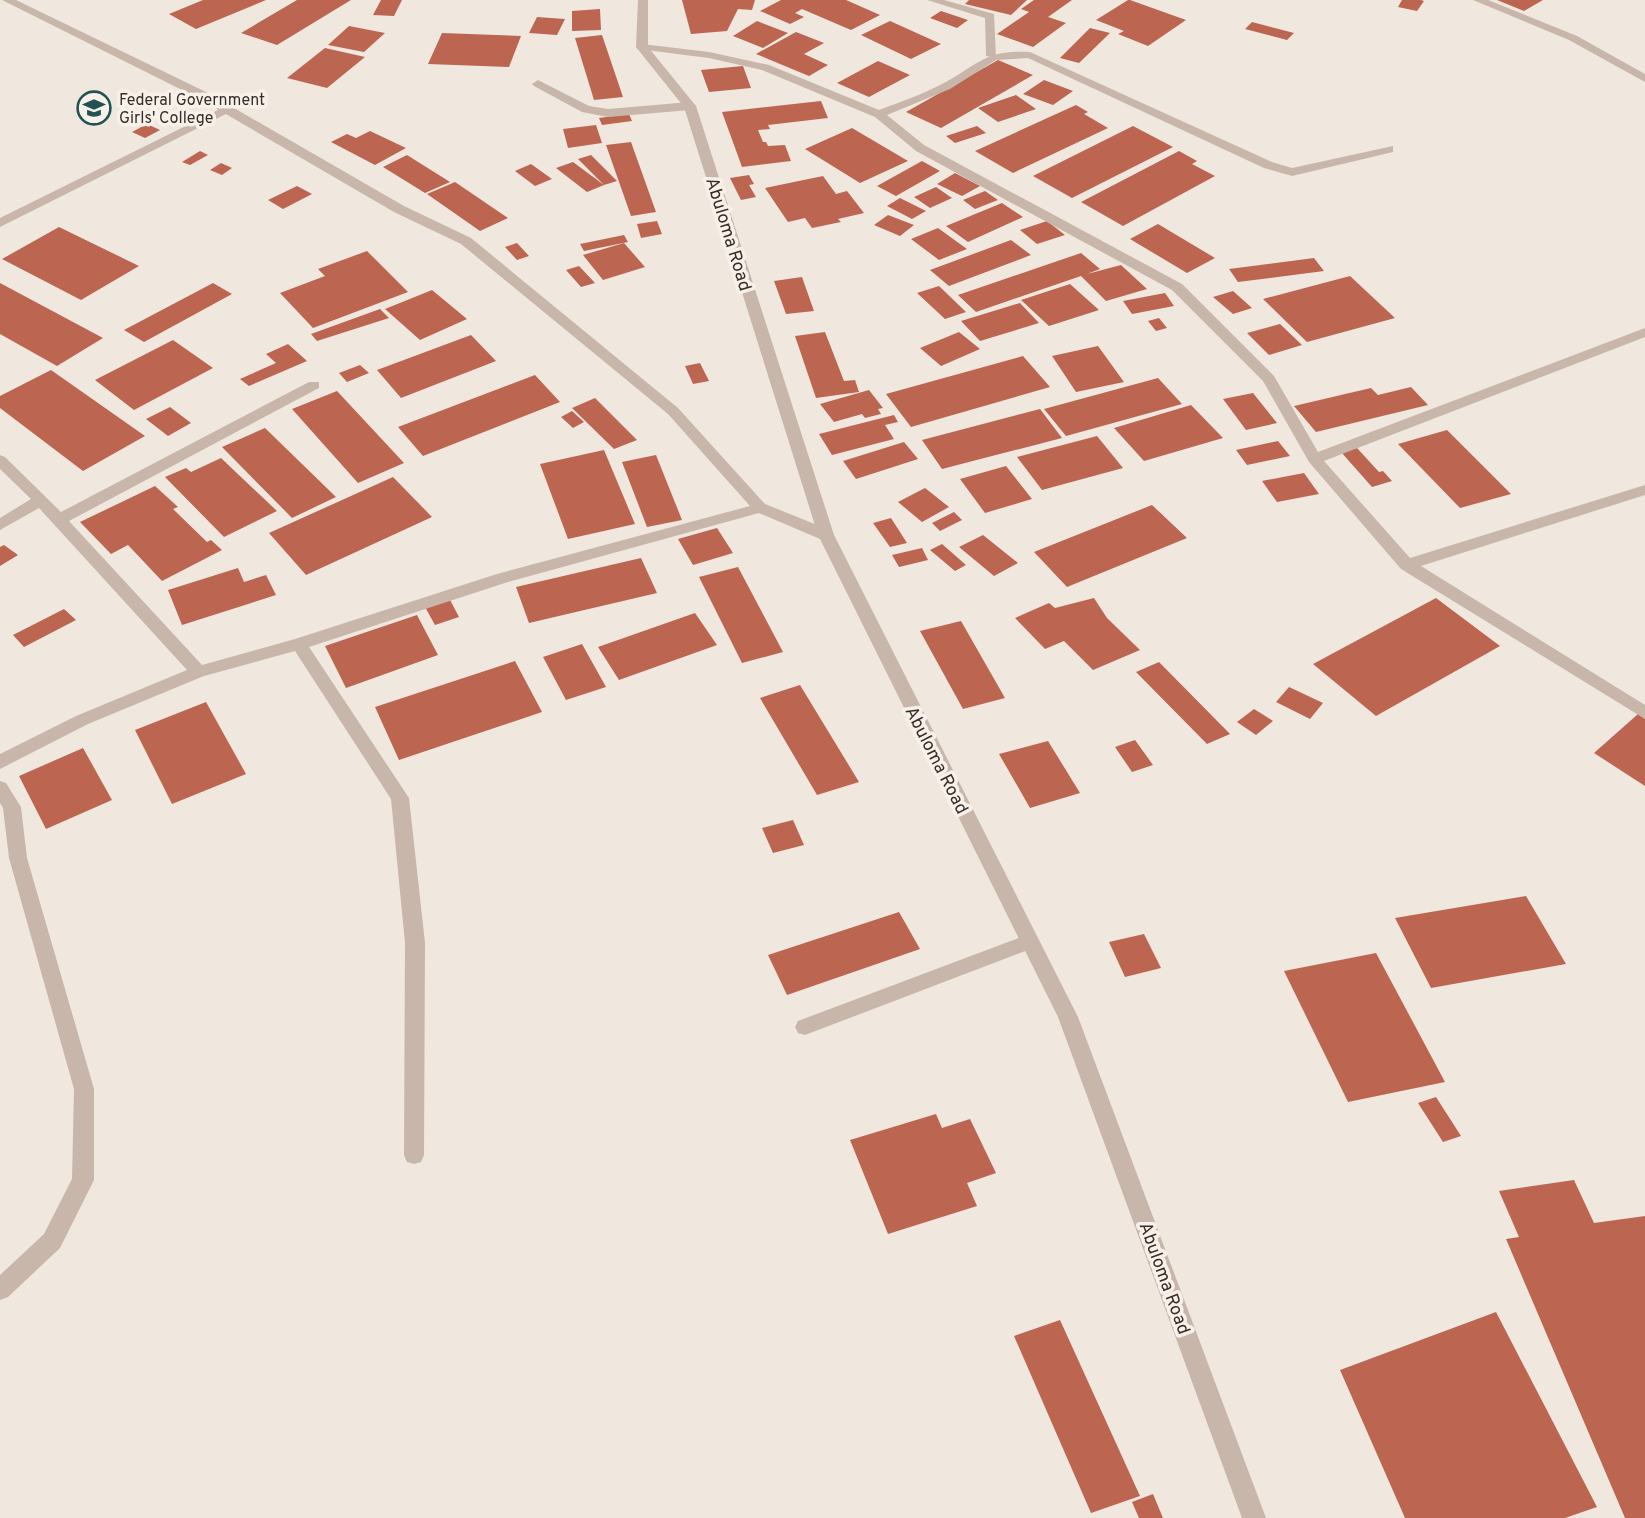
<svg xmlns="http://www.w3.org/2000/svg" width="1645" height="1518" font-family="Overpass,sans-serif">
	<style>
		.building { fill: #bc6551 }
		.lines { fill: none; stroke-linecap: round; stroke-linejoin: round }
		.service { fill: #c8b6ab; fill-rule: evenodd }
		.minor { fill: #c8b6ab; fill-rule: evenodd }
		.tertiary { fill: #c8b6ab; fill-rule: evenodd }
		.labels { text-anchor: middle; stroke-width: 7; stroke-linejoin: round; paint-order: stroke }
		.far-poi-label { font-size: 16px; fill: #362d29; stroke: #f8f1ea; text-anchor: start }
		.street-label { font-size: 18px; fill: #362d29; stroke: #f8f1ea }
	</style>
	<rect width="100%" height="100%" fill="#f0e7de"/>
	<path class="building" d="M 203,0 L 266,0 L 196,29 L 169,14 Z
		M 297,0 L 351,0 L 277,45 L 241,33 Z
		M 381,0 L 402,0 L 394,16 L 373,15 Z
		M 682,0 L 755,0 L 752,10 L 738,9 L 727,31 L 691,34 Z
		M 781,0 L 846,0 L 880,15 L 851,30 L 802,9 L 795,13 L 804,17 L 790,24 L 760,11 Z
		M 969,0 L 1027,0 L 1011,15 L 965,4 Z
		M 1034,0 L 1072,0 L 1048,17 L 1066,23 L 1033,47 L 997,34 L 1029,12 L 1021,9 Z
		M 1128,0 L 1130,0 L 1186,20 L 1148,46 L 1118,34 L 1124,31 L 1096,20 Z
		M 1402,0 L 1421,0 L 1424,1 L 1417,11 L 1398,7 Z
		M 1497,0 L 1543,0 L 1524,11 Z
		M 600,9 L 601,30 L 572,31 L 572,11 Z
		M 941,11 L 968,20 L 957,28 L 930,18 Z
		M 537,17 L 565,19 L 557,35 L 529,33 Z
		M 757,21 L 788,33 L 763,48 L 733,36 Z
		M 890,21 L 941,44 L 911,59 L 861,35 Z
		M 1252,22 L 1294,33 L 1287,40 L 1245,29 Z
		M 349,26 L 385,33 L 364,52 L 328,45 Z
		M 1090,28 L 1110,33 L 1079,63 L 1060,58 Z
		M 796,32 L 824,43 L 804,54 L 828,65 L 809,76 L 756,54 Z
		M 442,33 L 521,36 L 509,67 L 428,64 Z
		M 602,35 L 623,97 L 594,100 L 575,38 Z
		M 325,48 L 365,57 L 327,88 L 287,78 Z
		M 998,60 L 1033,75 L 941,128 L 906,112 Z
		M 878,61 L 910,75 L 869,97 L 837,83 Z
		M 743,66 L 751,88 L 709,92 L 701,70 Z
		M 1044,80 L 1073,91 L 1053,105 L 1023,94 Z
		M 1016,95 L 1036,109 L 998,122 L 978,108 Z
		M 821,101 L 828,118 L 768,125 L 770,129 L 758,130 L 763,142 L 766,142 L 768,146 L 785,145 L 791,161 L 742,167 L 722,112 Z
		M 1076,105 L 1088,112 L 1084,114 L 1108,128 L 1013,173 L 975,151 Z
		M 629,114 L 632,121 L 602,125 L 599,118 Z
		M 147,124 L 160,130 L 145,138 L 132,132 Z
		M 596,125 L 602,143 L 568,148 L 563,129 Z
		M 977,126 L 986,133 L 955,143 L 946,136 Z
		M 1133,126 L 1173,147 L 1072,198 L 1033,176 Z
		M 852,128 L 908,161 L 860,183 L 805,149 Z
		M 370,131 L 406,148 L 375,165 L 331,142 L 347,134 L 356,138 Z
		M 631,142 L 656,212 L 631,216 L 606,145 Z
		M 200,151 L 208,155 L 190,165 L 182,162 Z
		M 1179,151 L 1197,161 L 1192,164 L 1215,176 L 1123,226 L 1081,202 Z
		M 407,155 L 450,182 L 425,193 L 383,167 Z
		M 591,155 L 617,181 L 604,185 L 578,159 Z
		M 922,161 L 940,171 L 896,196 L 877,186 Z
		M 573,162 L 604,185 L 587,192 L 556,168 Z
		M 221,163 L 232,168 L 222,175 L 210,170 Z
		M 531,164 L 552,179 L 535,186 L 515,171 Z
		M 955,173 L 980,186 L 962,196 L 937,184 Z
		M 749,175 L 754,184 L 749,185 L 756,197 L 741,200 L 730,178 Z
		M 823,176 L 836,194 L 847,191 L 864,213 L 838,219 L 841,222 L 812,228 L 805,218 L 788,222 L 765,188 Z
		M 455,182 L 508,218 L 480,231 L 427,194 Z
		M 297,186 L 312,194 L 283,209 L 268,200 Z
		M 936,187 L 952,198 L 930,208 L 914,197 Z
		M 985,191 L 998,200 L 975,209 L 963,200 Z
		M 900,198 L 926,211 L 912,219 L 887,206 Z
		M 1002,203 L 1023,217 L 968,242 L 946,226 Z
		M 888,215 L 914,225 L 900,236 L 874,225 Z
		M 657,221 L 662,234 L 641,238 L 637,224 Z
		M 1047,221 L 1065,235 L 1037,244 L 1020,230 Z
		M 1158,224 L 1215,258 L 1187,273 L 1130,239 Z
		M 59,227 L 139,266 L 81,300 L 2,259 Z
		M 938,228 L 967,249 L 939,260 L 911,239 Z
		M 624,235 L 628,242 L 584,251 L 580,244 Z
		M 1011,240 L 1031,255 L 949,286 L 930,270 Z
		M 517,243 L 529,256 L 517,260 L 505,247 Z
		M 624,243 L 645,267 L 603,280 L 583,255 Z
		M 367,251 L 408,292 L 313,328 L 280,293 L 325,276 L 318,269 Z
		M 1081,253 L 1100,269 L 1087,274 L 1121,265 L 1147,289 L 1106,301 L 1081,276 L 976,312 L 958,295 Z
		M 1314,258 L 1324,271 L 1238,282 L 1229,269 Z
		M 579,266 L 595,283 L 581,287 L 566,270 Z
		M 1350,276 L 1395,318 L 1307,342 L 1263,299 Z
		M 802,277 L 814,311 L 786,314 L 774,281 Z
		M 0,283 L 103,338 L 57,366 L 0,334 Z
		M 213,283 L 232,294 L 144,342 L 124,330 Z
		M 1070,284 L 1099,310 L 1049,326 L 1021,300 Z
		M 939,286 L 966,312 L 945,319 L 917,293 Z
		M 432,290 L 467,319 L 420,340 L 385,309 Z
		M 1233,291 L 1252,308 L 1233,314 L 1213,297 Z
		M 1165,293 L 1174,306 L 1132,314 L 1123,301 Z
		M 1020,303 L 1039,323 L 980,341 L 961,321 Z
		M 380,309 L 389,318 L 317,341 L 311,334 Z
		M 1159,318 L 1167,328 L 1156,331 L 1148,321 Z
		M 1280,324 L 1302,345 L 1269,355 L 1247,333 Z
		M 825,332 L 844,381 L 855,380 L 859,392 L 816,398 L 795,336 Z
		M 959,332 L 980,349 L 941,366 L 920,348 Z
		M 471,335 L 496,361 L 401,398 L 377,370 Z
		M 173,340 L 213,368 L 134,410 L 95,380 Z
		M 288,344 L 307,361 L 249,386 L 240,379 L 276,363 L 266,354 Z
		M 1098,346 L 1124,382 L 1076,392 L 1052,356 Z
		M 1023,356 L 1050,387 L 911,427 L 886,394 Z
		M 700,363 L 709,381 L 693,384 L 685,366 Z
		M 360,365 L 369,373 L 347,382 L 339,373 Z
		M 51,370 L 145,436 L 83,471 L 0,408 L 0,396 Z
		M 535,375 L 560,402 L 423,456 L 398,427 Z
		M 1158,378 L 1182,404 L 1066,436 L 1044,409 Z
		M 1411,387 L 1428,405 L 1316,432 L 1294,406 L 1371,388 L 1378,395 Z
		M 869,390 L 883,408 L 878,409 L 881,414 L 865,418 L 862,414 L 834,422 L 820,404 Z
		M 337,391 L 404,463 L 358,483 L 292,409 Z
		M 1253,393 L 1277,423 L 1246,430 L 1223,399 Z
		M 595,398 L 637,440 L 614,449 L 572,408 Z
		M 1191,405 L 1223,438 L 1144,461 L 1114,428 Z
		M 170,407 L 191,423 L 168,436 L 146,419 Z
		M 1040,409 L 1062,438 L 942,469 L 922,440 Z
		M 572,411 L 584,422 L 573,428 L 561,417 Z
		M 894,415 L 898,422 L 885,425 L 894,439 L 832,455 L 819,434 Z
		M 265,428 L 336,497 L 292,518 L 222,447 Z
		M 1447,430 L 1511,494 L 1460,508 L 1398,444 Z
		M 1097,436 L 1123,468 L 1042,490 L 1017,457 Z
		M 1278,441 L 1290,456 L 1247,465 L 1236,450 Z
		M 904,442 L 918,459 L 856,479 L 843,461 Z
		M 1357,448 L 1379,472 L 1383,471 L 1392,481 L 1372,487 L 1341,452 Z
		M 604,450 L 635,524 L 568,539 L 540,464 Z
		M 656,455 L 682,520 L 647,527 L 622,462 Z
		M 221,458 L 277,511 L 224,537 L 165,477 L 186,468 L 191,472 Z
		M 1006,466 L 1032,499 L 985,513 L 960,479 Z
		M 1304,473 L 1319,494 L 1277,502 L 1262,481 Z
		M 393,477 L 432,517 L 306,575 L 269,533 Z
		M 155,486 L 178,507 L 173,509 L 207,542 L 211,540 L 222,550 L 162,581 L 128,545 L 111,554 L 80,522 Z
		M 925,488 L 949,507 L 922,522 L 898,502 Z
		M 1152,505 L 1187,538 L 1067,587 L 1034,552 Z
		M 954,512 L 962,520 L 940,531 L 932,523 Z
		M 891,518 L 907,543 L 890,547 L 873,523 Z
		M 717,528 L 733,553 L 693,565 L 678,539 Z
		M 983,535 L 1018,563 L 994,576 L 959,547 Z
		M 942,544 L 966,565 L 955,571 L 930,550 Z
		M 4,545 L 18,555 L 0,566 L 0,547 Z
		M 922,548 L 928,560 L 899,567 L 892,555 Z
		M 641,558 L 657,593 L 529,623 L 516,587 Z
		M 738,567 L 783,652 L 742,663 L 699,577 Z
		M 238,568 L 244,582 L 266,575 L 276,595 L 182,625 L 168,590 Z
		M 449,598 L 459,617 L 435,625 L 425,607 Z
		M 1094,598 L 1107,618 L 1140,650 L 1093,670 L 1064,641 L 1045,649 L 1015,618 L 1049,603 L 1055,608 Z
		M 1436,598 L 1500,646 L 1376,716 L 1313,664 Z
		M 64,609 L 76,620 L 24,647 L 13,635 Z
		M 695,613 L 717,645 L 619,680 L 598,647 Z
		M 417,615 L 438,655 L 346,688 L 325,646 Z
		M 961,621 L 1005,698 L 963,709 L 920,631 Z
		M 582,644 L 606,687 L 566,700 L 543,657 Z
		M 515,661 L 542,712 L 399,760 L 375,707 Z
		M 1159,662 L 1230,734 L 1207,744 L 1136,672 Z
		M 800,685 L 859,782 L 817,795 L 760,698 Z
		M 1289,687 L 1323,703 L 1310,719 L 1276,702 Z
		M 206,702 L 246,774 L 172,804 L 135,730 Z
		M 1254,709 L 1273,721 L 1256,735 L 1237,722 Z
		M 1638,714 L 1645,719 L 1645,786 L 1594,753 Z
		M 1135,740 L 1153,765 L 1132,772 L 1115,747 Z
		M 1048,741 L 1080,793 L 1030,808 L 999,754 Z
		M 83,748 L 112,800 L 46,829 L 19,776 Z
		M 793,820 L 804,845 L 773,853 L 762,828 Z
		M 1526,896 L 1566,964 L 1431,988 L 1395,918 Z
		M 899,912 L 920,949 L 787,995 L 768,955 Z
		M 1144,934 L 1161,968 L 1125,977 L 1109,942 Z
		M 1376,953 L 1445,1082 L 1348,1102 L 1284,971 Z
		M 1436,1097 L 1461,1136 L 1443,1142 L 1418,1103 Z
		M 936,1114 L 942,1128 L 970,1119 L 996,1173 L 967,1183 L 977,1206 L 888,1234 L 850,1140 Z
		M 1574,1180 L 1594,1223 L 1645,1216 L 1645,1518 L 1625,1518 L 1506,1239 L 1519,1237 L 1499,1191 Z
		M 1496,1312 L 1597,1507 L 1565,1518 L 1405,1518 L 1340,1370 Z
		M 1060,1320 L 1140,1496 L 1091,1513 L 1014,1336 Z
		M 1153,1494 L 1163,1518 L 1139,1518 L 1132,1502 Z"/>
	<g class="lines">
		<path class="service" d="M 927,0 L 944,0 L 994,14 L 996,58 L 986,56 L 985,18 Z
			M 538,80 L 589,106 L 608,109 L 690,102 L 696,106 L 690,110 L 608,117 L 582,112 L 534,86 L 532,84 Z
			M 222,108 L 232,111 L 0,227 L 0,218 Z
			M 1029,934 L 1036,937 L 1039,942 L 1036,947 L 805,1035 L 798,1033 L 795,1027 L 798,1021 Z"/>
		<path class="minor" d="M 2,0 L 16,0 L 208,93 L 404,206 L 471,238 L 678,408 L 765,504 L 832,531 L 834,535 L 826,540 L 820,539 L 759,513 L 508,582 L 309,647 L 409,798 L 425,943 L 424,1155 L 421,1162 L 414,1164 L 407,1162 L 404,1155 L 405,943 L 391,799 L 295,651 L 204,676 L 88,724 L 0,769 L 0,754 L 76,716 L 187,670 L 39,508 L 0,530 L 0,518 L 31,499 L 0,469 L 0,455 L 5,457 L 61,512 L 309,382 L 319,382 L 319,388 L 69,521 L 202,665 L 295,639 L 497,574 L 750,506 L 668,414 L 461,244 L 394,212 L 200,99 Z
			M 1473,0 L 1488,0 L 1577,36 L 1645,74 L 1645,82 L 1569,40 Z
			M 642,44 L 709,52 L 769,65 L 879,110 C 900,102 921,95 940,85 C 977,66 984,49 1030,52 L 1272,162 L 1292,168 L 1393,146 L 1393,152 L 1292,176 L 1264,168 L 1028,58 L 996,60 L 950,89 L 887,115 L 924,145 L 1182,284 L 1274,376 L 1318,452 L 1645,328 L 1645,337 L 1324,461 L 1410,558 L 1645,485 L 1645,495 L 1421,566 L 1645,705 L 1645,719 L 1401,569 L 1309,462 L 1263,381 L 1172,290 L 916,151 L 875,117 L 762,70 L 709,58 L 638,49 L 636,47 Z
			M 0,781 L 6,783 L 21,807 L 27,858 L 94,1089 L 94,1180 L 60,1248 L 8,1297 L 0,1300 L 0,1275 L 44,1234 L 72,1179 L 74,1089 L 9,858 L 3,808 L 0,803 Z"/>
		<path class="tertiary" d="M 638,0 L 648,0 L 648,47 L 696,106 L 834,535 L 1078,1017 L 1266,1518 L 1242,1518 L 1058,1017 L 818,535 L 684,107 L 636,47 Z"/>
	</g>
	<defs>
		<symbol id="university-ring" viewBox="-11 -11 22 22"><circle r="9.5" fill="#f8f1ea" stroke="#225354" stroke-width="1.5"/><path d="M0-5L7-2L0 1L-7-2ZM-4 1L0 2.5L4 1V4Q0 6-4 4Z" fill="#225354"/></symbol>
	</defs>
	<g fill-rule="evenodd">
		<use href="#university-ring" x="75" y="89" width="38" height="38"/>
	</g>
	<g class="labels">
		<g class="far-poi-label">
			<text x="119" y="105">Federal Government<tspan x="119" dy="18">Girls' College</tspan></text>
		</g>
		<g class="street-label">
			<text transform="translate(729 234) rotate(73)" y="6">Abuloma Road</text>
			<text transform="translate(937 760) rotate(63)" y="6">Abuloma Road</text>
			<text transform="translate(1165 1278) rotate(70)" y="6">Abuloma Road</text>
		</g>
	</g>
</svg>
